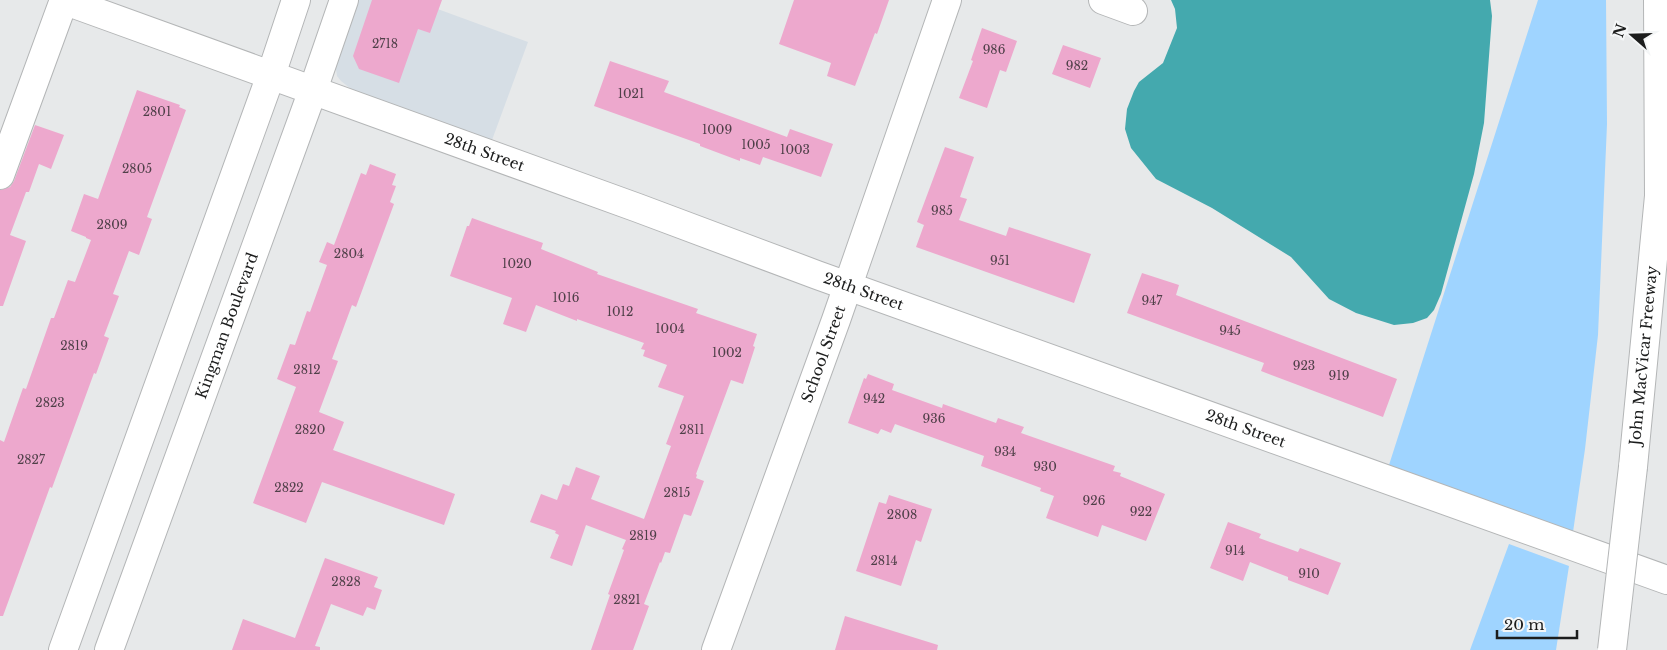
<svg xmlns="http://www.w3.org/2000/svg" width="1667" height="650" font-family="'Libre Baskerville',serif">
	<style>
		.built { fill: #d6dee5 }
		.green { fill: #9fd4ff }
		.water { fill: #44a9ae }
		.building { fill: #eda8cd }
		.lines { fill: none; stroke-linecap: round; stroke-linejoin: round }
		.minor-casing { stroke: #b4b6b7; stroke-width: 30 }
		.highway-casing { stroke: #b4b6b7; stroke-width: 30 }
		.minor { stroke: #fff; stroke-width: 28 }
		.highway { stroke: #fff; stroke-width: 28 }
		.highway-bridge-casing { stroke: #b4b6b7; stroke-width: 30; stroke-linecap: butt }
		.highway-bridge { stroke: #fff; stroke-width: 28 }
		.labels { text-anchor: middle; stroke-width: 4; stroke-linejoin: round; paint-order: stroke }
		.number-label { font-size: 12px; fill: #504049 }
		.street-label { font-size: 15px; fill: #1c1d1d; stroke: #f4f6f7 }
	</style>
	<rect width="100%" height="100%" fill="#e7e9ea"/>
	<path class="built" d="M 356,0 L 413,0 L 528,42 L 492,140 L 351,89 L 341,81 L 337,76 L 335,63 Z"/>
	<path class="green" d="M 1538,0 L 1606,0 L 1607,124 L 1598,335 L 1585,449 L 1573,532 L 1389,465 Z
		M 1509,544 L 1569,566 L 1556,650 L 1470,650 Z"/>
	<path class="water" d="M 1171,0 L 1490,0 L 1492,16 L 1484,123 L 1474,174 L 1441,294 L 1434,310 L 1427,318 L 1413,323 L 1394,325 L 1356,313 L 1329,299 L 1291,257 L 1212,208 L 1156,179 L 1131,148 L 1125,129 L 1127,109 L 1134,91 L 1139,82 L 1163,63 L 1177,28 L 1175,9 Z"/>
	<path class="building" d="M 372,0 L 442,0 L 430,33 L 418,29 L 399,83 L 359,69 L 353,56 Z
		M 794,0 L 889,0 L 877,34 L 875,33 L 855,86 L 827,76 L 831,63 L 779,44 Z
		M 982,28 L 1017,41 L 1006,72 L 1000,70 L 987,108 L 959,98 L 973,61 L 971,60 Z
		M 1063,45 L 1101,58 L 1090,88 L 1052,74 Z
		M 610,61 L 669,81 L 664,92 L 787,137 L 790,129 L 833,144 L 821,177 L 763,157 L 760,165 L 740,158 L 740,161 L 700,146 L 700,144 L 594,106 Z
		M 137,90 L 180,105 L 179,107 L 186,110 L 147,217 L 152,219 L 139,255 L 129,251 L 113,294 L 119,296 L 104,336 L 109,338 L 96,374 L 94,373 L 52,488 L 50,487 L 3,616 L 0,616 L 0,440 L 4,442 L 23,388 L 26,389 L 51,318 L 54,318 L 68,280 L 75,282 L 91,240 L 86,238 L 86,237 L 71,231 L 84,194 L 98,199 Z
		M 35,125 L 64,135 L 51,169 L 39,164 L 29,192 L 26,192 L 10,235 L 26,241 L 3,306 L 0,306 L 0,190 L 10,187 L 14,181 Z
		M 945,147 L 974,157 L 960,197 L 967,199 L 959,220 L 1006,236 L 1009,227 L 1091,254 L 1074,303 L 916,247 L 924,225 L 917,222 Z
		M 370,164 L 396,174 L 392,185 L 396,186 L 390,202 L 394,204 L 356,307 L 352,305 L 332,359 L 338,361 L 319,412 L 344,422 L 333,450 L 455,494 L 444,525 L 322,482 L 306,523 L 253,503 L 296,387 L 277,379 L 290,344 L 295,345 L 307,311 L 310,312 L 327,265 L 319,262 L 327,242 L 334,245 L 361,173 L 366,175 Z
		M 472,218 L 543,243 L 541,249 L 598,272 L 597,274 L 698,309 L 696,313 L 757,334 L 753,346 L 755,347 L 743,384 L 731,380 L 696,474 L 697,475 L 696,478 L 704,481 L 691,516 L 684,514 L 670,553 L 665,552 L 661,563 L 660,562 L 644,604 L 649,606 L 633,650 L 591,650 L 610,595 L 608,594 L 624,550 L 622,549 L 626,540 L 586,525 L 572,566 L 550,558 L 559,535 L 555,533 L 556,531 L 530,522 L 541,494 L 557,500 L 563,484 L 569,486 L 576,467 L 600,476 L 591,499 L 644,519 L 671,446 L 666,444 L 684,396 L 658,387 L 667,365 L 643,356 L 645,350 L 641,349 L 644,343 L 577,319 L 577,321 L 536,305 L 526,332 L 503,324 L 512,298 L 450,276 L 467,226 L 469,226 Z
		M 1142,273 L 1179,285 L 1176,295 L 1397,379 L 1383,417 L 1261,371 L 1264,363 L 1127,313 Z
		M 868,374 L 894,384 L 892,390 L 942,408 L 943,404 L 996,423 L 998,418 L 1024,427 L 1021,433 L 1115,466 L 1113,471 L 1121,473 L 1120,476 L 1165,494 L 1146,541 L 1102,525 L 1098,537 L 1046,518 L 1054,496 L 1040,491 L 1041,488 L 981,466 L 984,456 L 895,424 L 891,433 L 881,429 L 878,434 L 848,423 L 864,378 L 866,379 Z
		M 889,495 L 932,509 L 921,542 L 916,540 L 901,586 L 856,571 L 879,502 L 886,504 Z
		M 1228,522 L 1261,534 L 1259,538 L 1298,552 L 1300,548 L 1341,563 L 1328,595 L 1288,580 L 1288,577 L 1250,562 L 1243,581 L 1210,568 Z
		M 325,558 L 378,577 L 374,587 L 382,590 L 375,610 L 367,607 L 363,616 L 331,604 L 315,646 L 320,647 L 320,650 L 232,650 L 243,619 L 295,638 Z
		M 845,616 L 938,645 L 937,650 L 835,650 Z"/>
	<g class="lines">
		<defs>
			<g id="minor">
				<path id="s1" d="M 63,0 L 638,208 L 817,275 L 1667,580"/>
				<path d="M 1103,0 L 1133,11"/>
				<path d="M 0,175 L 64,0"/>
				<path d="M 63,650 L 271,75 L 296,0"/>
				<path id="s2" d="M 109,650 L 313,90 L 344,0"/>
				<path id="s3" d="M 716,650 L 836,320 L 947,0"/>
			</g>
			<g id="highway">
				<path id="s4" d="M 1633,467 L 1659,196 L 1658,0"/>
			</g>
		</defs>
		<use href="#minor" class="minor-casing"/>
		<use href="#highway" class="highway-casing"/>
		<use href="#minor" class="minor"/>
		<use href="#highway" class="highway"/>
		<defs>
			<path id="highway-bridge" d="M 1612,650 L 1633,467"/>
		</defs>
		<use href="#highway-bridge" class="highway-bridge-casing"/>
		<use href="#highway-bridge" class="highway-bridge"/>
	</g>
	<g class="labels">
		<g class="number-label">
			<text x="385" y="48">2718</text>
			<text x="994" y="54">986</text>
			<text x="1077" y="70">982</text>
			<text x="631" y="98">1021</text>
			<text x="157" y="116">2801</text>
			<text x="717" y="134">1009</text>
			<text x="756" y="149">1005</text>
			<text x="795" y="154">1003</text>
			<text x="137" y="173">2805</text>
			<text x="942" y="215">985</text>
			<text x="112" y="229">2809</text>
			<text x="349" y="258">2804</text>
			<text x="1000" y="265">951</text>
			<text x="517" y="268">1020</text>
			<text x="566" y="302">1016</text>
			<text x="1152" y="305">947</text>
			<text x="620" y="316">1012</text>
			<text x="670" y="333">1004</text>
			<text x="1230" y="335">945</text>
			<text x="74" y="350">2819</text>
			<text x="727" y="357">1002</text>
			<text x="1304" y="370">923</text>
			<text x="307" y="374">2812</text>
			<text x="1339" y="380">919</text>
			<text x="874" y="403">942</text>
			<text x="50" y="407">2823</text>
			<text x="934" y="423">936</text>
			<text x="310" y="434">2820</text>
			<text x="692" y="434">2811</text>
			<text x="1005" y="456">934</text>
			<text x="31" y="464">2827</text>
			<text x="1045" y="471">930</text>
			<text x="289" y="492">2822</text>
			<text x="677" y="497">2815</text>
			<text x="1094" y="505">926</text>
			<text x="1141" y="516">922</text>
			<text x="902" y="519">2808</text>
			<text x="643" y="540">2819</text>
			<text x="1235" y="555">914</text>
			<text x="884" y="565">2814</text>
			<text x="1309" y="578">910</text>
			<text x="346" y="586">2828</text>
			<text x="627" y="604">2821</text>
		</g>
		<g class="street-label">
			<text dy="5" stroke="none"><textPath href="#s1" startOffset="448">28th Street</textPath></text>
			<text dy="5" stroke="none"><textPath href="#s1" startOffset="852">28th Street</textPath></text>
			<text dy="5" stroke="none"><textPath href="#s2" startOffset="345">Kingman Boulevard</textPath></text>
			<text dy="5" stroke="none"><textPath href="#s3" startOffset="315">School Street</textPath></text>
			<text dy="5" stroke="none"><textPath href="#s4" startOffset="112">John MacVicar Freeway</textPath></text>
			<text dy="5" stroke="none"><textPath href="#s1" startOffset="1258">28th Street</textPath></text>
		</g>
	</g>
	<g transform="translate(1632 35) rotate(290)" stroke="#f4f6f7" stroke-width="4" paint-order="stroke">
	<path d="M0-4L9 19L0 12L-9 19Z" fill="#1c1d1d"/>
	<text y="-8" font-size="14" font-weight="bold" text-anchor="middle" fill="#1c1d1d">N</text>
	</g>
	<path d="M1497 630v8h80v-8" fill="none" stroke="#1c1d1d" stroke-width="2.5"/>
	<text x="1504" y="630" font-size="15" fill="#1c1d1d" stroke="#f4f6f7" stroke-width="4" paint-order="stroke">20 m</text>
</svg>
